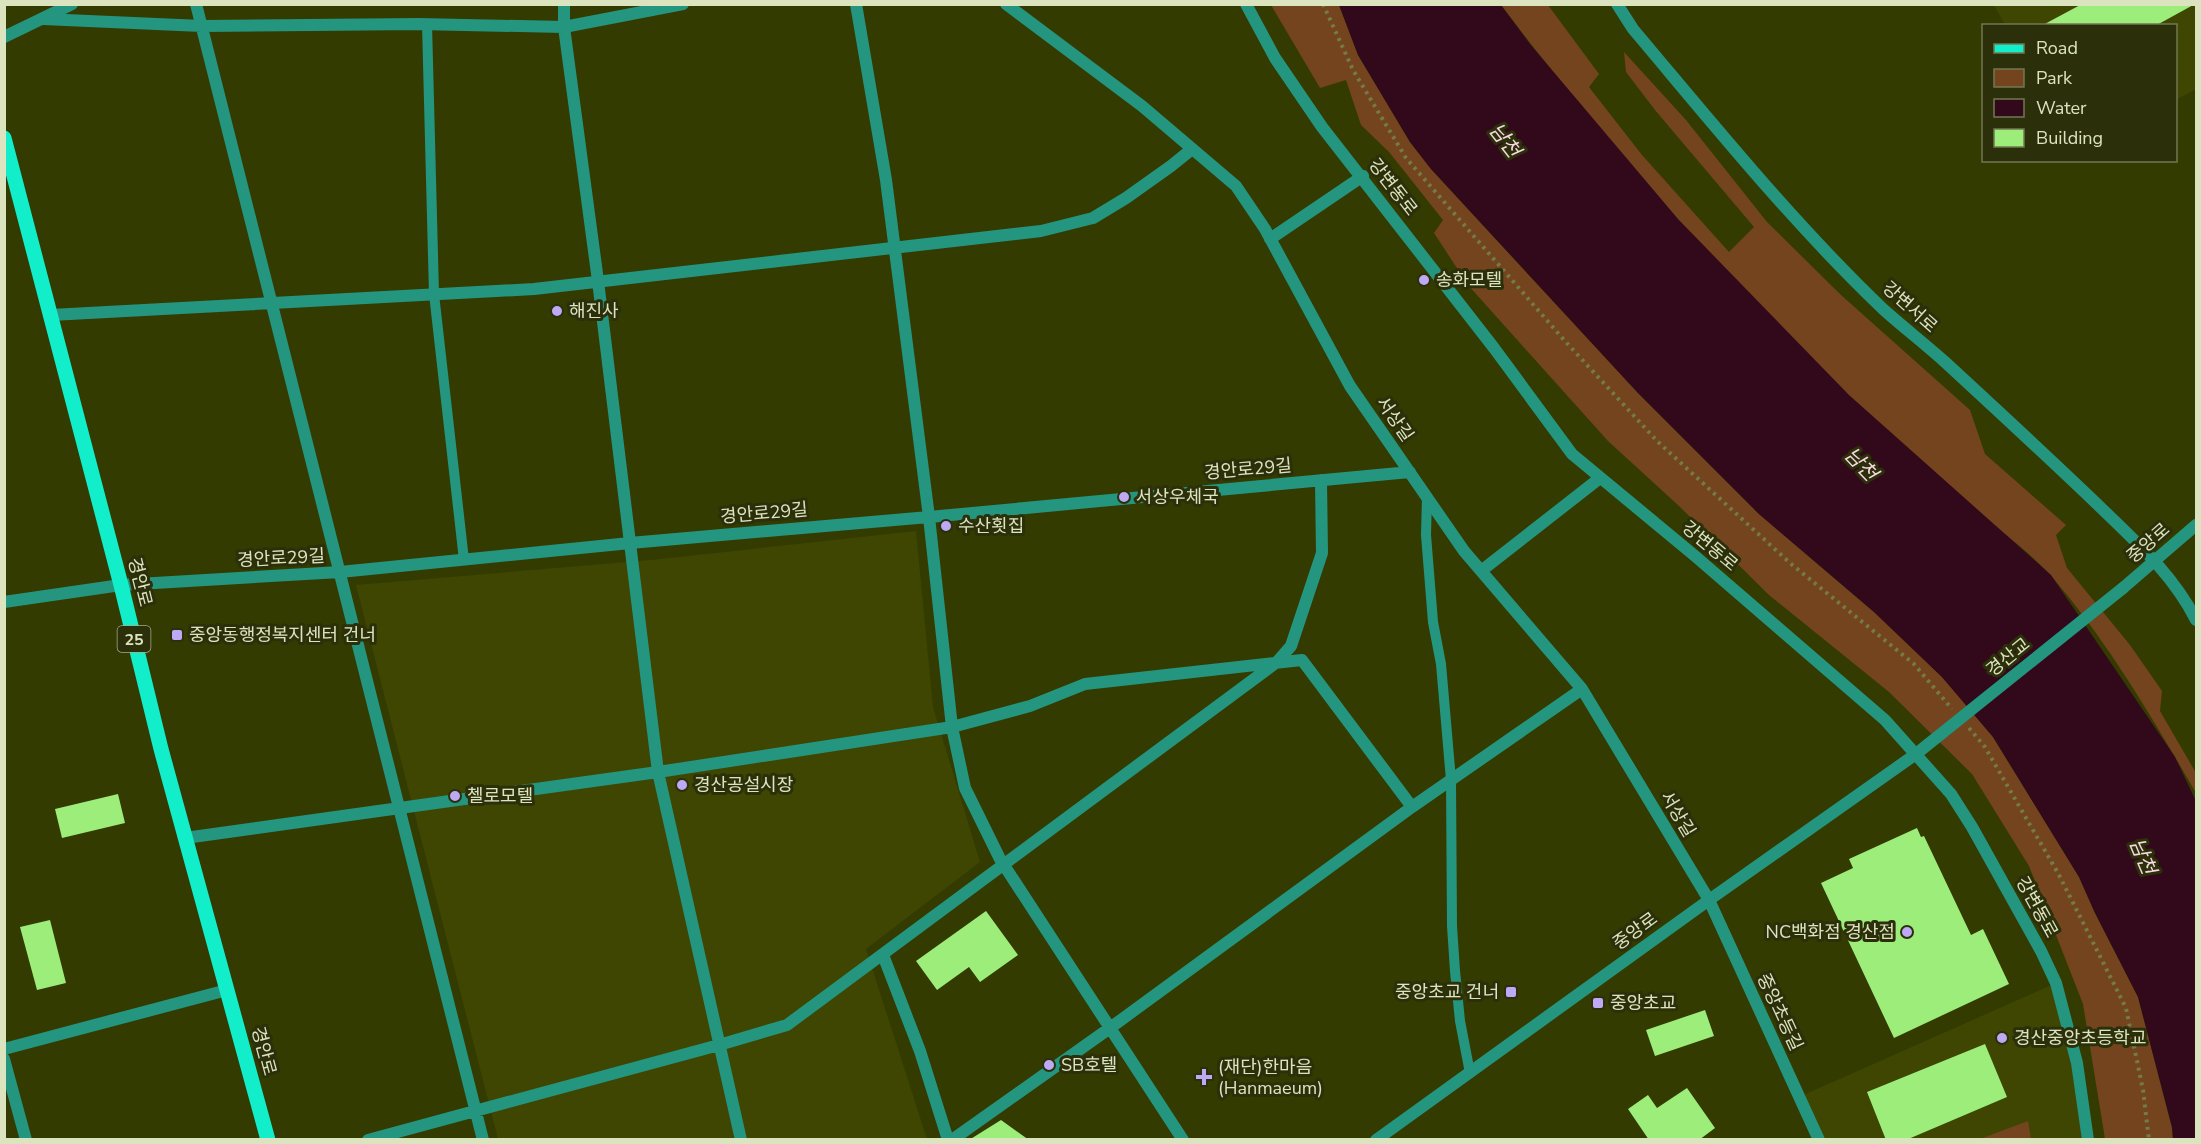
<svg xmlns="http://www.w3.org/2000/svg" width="2201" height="1144" font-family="'Nunito Sans','Noto Sans KR',sans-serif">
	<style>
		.built { fill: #3e4602 }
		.green { fill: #73441d }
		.water { fill: #31091b }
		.building { fill: #9ded7a }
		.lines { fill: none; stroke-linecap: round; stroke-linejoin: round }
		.path { stroke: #747b49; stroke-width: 4; stroke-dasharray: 3 4.5; stroke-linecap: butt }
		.service { stroke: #249680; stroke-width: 10 }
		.minor { stroke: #249680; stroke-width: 12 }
		.tertiary { stroke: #249680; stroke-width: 12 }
		.primary { stroke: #12edca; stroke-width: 15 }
		.tertiary-bridge { stroke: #249680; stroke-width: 12 }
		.poi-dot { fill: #bea9f4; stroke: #2b300a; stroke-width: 2 }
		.labels { text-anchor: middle; stroke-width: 6; stroke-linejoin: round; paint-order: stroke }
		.shield { fill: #2b300a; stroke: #a7ad89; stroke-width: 1.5 }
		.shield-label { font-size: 16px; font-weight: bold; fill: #dce3bf }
		.street-label { font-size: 18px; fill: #dce3bf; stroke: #2b300a }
		.poi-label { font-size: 18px; fill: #dce3bf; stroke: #2b300a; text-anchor: start }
		.water-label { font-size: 20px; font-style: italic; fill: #fad8e3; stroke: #2b300a }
	</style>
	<rect width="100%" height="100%" fill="#343b01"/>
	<path class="built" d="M 1994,5 L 2196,5 L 2196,89 L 2176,100 L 2176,26 L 2005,25 Z
		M 916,531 L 933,707 L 980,862 L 866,949 L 927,1139 L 498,1139 L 356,585 L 651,560 Z
		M 2056,983 L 2087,1139 L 1819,1139 L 1799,1097 Z"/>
	<path class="green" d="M 1271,5 L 1339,5 L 1358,55 L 1410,142 L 1431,169 L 1638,393 L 1759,514 L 1874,612 L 1942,677 L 1993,737 L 2079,877 L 2095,913 L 2138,997 L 2172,1128 L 2173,1139 L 2105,1139 L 2083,1004 L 2029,866 L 1972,774 L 1889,692 L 1769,595 L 1679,506 L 1608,441 L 1468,285 L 1434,233 L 1443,220 L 1389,152 L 1361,125 L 1346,80 L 1320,88 Z
		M 1501,5 L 1548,5 L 1599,74 L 1589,87 L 1642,155 L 1729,252 L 1754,227 L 1655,110 L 1626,72 L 1624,52 L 1686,120 L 1767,222 L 1841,295 L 1970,410 L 1985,454 L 2066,525 L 2056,535 L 2067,568 L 2130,645 L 2162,691 L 2160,711 L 2196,773 L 2196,793 C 2153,719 2108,642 2052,577 C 2033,555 2003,533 1980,514 C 1928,468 1876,423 1827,375 C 1709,260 1600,136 1501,5 Z
		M 2028,1121 L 2031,1139 L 1980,1139 Z"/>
	<path class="water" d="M 1339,5 L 1501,5 L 1530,44 L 1678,219 L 1849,395 L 2051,575 L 2175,757 L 2196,801 L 2196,1139 L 2173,1139 L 2172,1127 L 2138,997 L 2095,913 L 2079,877 L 1993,737 L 1942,677 L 1874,612 L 1759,514 L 1638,393 L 1431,169 L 1410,142 L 1358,55 Z"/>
	<path class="building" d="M 2082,4 L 2195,4 L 2155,26 L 2041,26 Z
		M 118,794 L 125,823 L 62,838 L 55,809 Z
		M 1917,828 L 1921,837 L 1924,836 L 1971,935 L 1983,929 L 2009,984 L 1894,1038 L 1821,883 L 1853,868 L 1849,859 Z
		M 986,911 L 1018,955 L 980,982 L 969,967 L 937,990 L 916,961 Z
		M 50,920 L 66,983 L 37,990 L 20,927 Z
		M 1705,1010 L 1714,1036 L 1655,1056 L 1646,1030 Z
		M 1985,1044 L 2007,1097 L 1906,1140 L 1886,1140 L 1867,1092 Z
		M 1687,1088 L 1715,1128 L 1699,1140 L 1649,1140 L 1628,1109 L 1648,1095 L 1657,1108 Z
		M 1001,1120 L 1029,1140 L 969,1140 Z"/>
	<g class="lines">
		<path class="path" d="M 1323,4 L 1353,70 L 1406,158 L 1564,340 L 1658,442 L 1790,563 L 1914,664 L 1952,709
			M 1969,728 L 1985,747 L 2059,875 L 2126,1008 L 2143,1090 L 2149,1140"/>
		<path class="service" d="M 427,24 L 434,294 L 464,560
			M 1427,497 L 1426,535 L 1433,622 L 1441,664 L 1451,780 L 1452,926 L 1455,971 L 1460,1021 L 1470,1073"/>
		<path class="minor" d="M 196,4 L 483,1140
			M 564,4 L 564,27 L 598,281 L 658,772 L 741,1140
			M 856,4 L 886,180 L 929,517 L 952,727 L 965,788 L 1000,859 L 1183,1140
			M 1006,4 L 1142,106 L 1236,186 L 1265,229 L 1350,386 L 1464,551 L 1582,689 L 1709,900 L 1819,1140
			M 1246,4 L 1275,58 L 1322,127 L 1494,348 L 1572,454 L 1695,556 L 1885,720 L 1951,794 L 1972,827 L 2041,951 L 2056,983 L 2077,1063 L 2088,1140
			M 43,19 L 202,26 L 419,24 L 564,27 L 683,4
			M 1270,239 L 1363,176
			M 51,315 L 534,289 L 1041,231 L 1093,218 L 1126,198 L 1171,166 L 1192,149
			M 1481,571 L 1600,478
			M 4,602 L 121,585 L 340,572 L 630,543 L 929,517 L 1410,472
			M 185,838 L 658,772 L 952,727 L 1030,706 L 1085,684 L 1302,660 L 1412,807
			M 883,955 L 920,1051 L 948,1140
			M 4,1049 L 227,990
			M 4,1059 L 26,1140
			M 368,1140 L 719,1045 L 787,1025 L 1277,662 L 1291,646 L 1322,553 L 1321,480
			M 952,1140 L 1110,1028 L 1412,807 L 1582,689"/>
		<path class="tertiary" d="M 1617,4 L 1633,29 C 1714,125 1792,222 1883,309 C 1903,327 1925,344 1945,362 C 1996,409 2047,456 2097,504 C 2134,540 2173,574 2196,620
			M 4,37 L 72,4
			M 2123,588 L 2196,525
			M 1376,1140 L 1709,900 L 1916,754"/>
		<path class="primary" d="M 4,138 L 121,585 L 161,749 L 268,1140"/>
		<path class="tertiary-bridge" d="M 1916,754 L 2123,588"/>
	</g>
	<g class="poi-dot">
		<circle cx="1424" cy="280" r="6"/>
		<circle cx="557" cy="311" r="6"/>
		<circle cx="1124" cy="497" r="6"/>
		<circle cx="946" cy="526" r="6"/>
		<rect x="171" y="629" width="12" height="12" rx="3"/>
		<circle cx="682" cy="785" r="6"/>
		<circle cx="455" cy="796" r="6"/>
		<circle cx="1907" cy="932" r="6"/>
		<rect x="1505" y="986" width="12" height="12" rx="3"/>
		<rect x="1592" y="997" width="12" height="12" rx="3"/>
		<circle cx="2002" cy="1038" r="6"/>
		<circle cx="1049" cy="1065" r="6"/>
		<path d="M1201 1068h6v6h6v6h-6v6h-6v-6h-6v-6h6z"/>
	</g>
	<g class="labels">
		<rect class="shield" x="117.5" y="626" width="33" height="26" rx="4.5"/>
		<g class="shield-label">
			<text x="134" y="645">25</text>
		</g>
		<g class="street-label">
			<text transform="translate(1393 187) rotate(52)" y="6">강변동로</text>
			<text transform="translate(1910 307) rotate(42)" y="6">강변서로</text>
			<text transform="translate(1395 419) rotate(55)" y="6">서상길</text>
			<text transform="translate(1248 469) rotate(-5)" y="6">경안로29길</text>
			<text transform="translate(764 513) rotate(-5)" y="6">경안로29길</text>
			<text transform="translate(2148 543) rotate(-41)" y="6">중앙로</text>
			<text transform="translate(1710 546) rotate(40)" y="6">강변동로</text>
			<text transform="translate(281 558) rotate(-3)" y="6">경안로29길</text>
			<text transform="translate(140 582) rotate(76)" y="6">경안로</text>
			<text transform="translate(2008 657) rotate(-39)" y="6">경산교</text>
			<text transform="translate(1678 814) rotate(59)" y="6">서상길</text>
			<text transform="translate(2037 907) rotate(61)" y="6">강변동로</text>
			<text transform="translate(1635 931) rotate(-36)" y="6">중앙로</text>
			<text transform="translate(1780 1012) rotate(65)" y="6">중앙초등길</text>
			<text transform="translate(264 1051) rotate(75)" y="6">경안로</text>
		</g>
		<g class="poi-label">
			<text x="1436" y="286">송화모텔</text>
			<text x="569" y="317">해진사</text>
			<text x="1136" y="503">서상우체국</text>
			<text x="958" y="532">수산횟집</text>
			<text x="189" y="641">중앙동행정복지센터 건너</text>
			<text x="694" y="791">경산공설시장</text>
			<text x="467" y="802">첼로모텔</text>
			<text x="1895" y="938" text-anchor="end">NC백화점 경산점</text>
			<text x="1499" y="998" text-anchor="end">중앙초교 건너</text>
			<text x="1610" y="1009">중앙초교</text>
			<text x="2014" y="1044">경산중앙초등학교</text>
			<text x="1061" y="1071">SB호텔</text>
			<text x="1218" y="1073">(재단)한마음<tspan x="1218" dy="21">(Hanmaeum)</tspan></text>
		</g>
		<g class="water-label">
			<text transform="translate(1505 140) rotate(52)" y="7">남천</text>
			<text transform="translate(1861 464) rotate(46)" y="7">남천</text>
			<text transform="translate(2143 856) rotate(67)" y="7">남천</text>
		</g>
	</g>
	<rect width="2201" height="1144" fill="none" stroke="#dce3bf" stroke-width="12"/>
	<rect x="1982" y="24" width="195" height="138" fill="#2b300a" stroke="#727852" stroke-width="1.5"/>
	<rect x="1994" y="44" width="30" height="9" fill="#12edca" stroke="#727852" stroke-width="1.5"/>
	<text x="2036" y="54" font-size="18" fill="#dce3bf">Road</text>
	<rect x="1994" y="69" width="30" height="18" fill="#73441d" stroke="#727852" stroke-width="1.5"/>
	<text x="2036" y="84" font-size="18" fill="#dce3bf">Park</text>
	<rect x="1994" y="99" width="30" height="18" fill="#31091b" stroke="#727852" stroke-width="1.5"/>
	<text x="2036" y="114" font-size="18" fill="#dce3bf">Water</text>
	<rect x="1994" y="129" width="30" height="18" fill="#9ded7a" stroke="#727852" stroke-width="1.5"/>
	<text x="2036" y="144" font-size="18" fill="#dce3bf">Building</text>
</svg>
